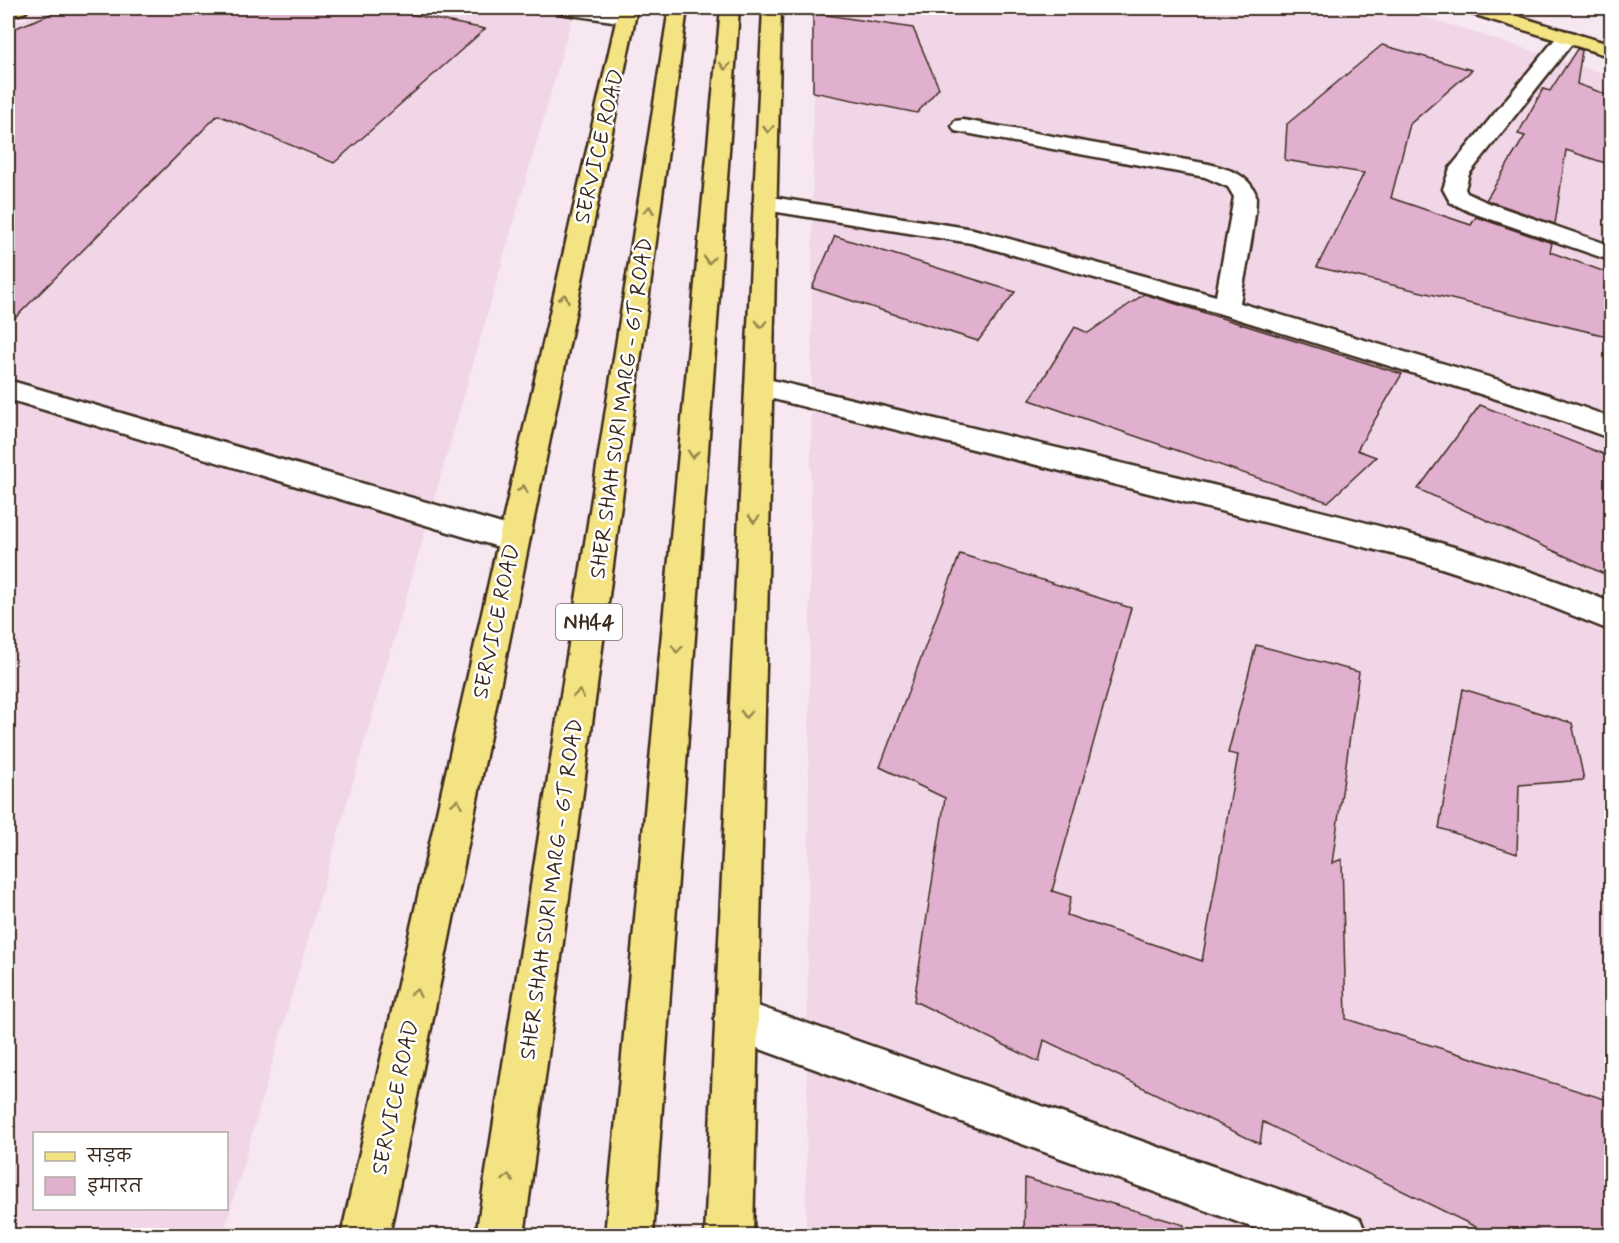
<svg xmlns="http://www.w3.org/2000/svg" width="1619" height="1243" font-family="Mynerve,'Playpen Sans Deva',sans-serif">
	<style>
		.built { fill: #f0d6e7; fill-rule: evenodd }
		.building { fill: #e2b0cf; stroke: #3b2a1e; stroke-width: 1.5 }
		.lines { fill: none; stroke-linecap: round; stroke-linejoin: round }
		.minor-casing { stroke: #3b2a1e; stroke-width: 5 }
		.primary-casing { stroke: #3b2a1e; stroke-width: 5 }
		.trunk-casing { stroke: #3b2a1e; stroke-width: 5 }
		.minor { fill: #fff; fill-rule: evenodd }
		.primary { fill: #f4e382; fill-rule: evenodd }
		.trunk { fill: #f4e382; fill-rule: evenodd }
		.oneway { stroke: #988650 }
		.labels { text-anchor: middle; stroke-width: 5; stroke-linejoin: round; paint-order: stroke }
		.shield { fill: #fff; stroke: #766a62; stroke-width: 1.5 }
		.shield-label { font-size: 21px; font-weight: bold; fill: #3b2a1e }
		.street-label { font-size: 22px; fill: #3b2a1e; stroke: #fff }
	</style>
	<rect width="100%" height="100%" fill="#f6e7f1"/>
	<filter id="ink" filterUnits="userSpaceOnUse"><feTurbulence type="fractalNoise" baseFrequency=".0167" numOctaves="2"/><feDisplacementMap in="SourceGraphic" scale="12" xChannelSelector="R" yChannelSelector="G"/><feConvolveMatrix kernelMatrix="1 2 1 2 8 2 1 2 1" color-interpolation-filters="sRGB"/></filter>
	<g filter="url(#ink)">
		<path class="built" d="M 55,8 L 575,8 L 223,1235 L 8,1235 L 8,24 ZM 34,1134 L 226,1134 L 226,1208 L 34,1208 Z
			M 814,8 L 1397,8 L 1611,76 L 1611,1235 L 806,1236 Z"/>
		<path class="building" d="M 66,8 L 379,8 L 485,29 L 334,163 L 218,115 L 8,325 L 8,31 Z
			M 813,13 L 913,28 L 939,88 L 917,113 L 813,92 Z
			M 1382,45 L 1472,70 L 1410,124 L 1391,198 L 1471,225 L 1476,217 L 1552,243 L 1550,252 L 1611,274 L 1611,337 L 1317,267 L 1364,173 L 1285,160 L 1287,124 Z
			M 1577,49 L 1582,50 L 1577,84 L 1611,96 L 1611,165 L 1566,150 L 1555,224 L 1486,200 L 1525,136 L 1518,134 L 1543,89 L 1550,91 Z
			M 835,236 L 1015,292 L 978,341 L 812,288 Z
			M 1144,294 L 1402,374 L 1357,450 L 1376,457 L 1328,502 L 1030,400 L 1075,327 L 1088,333 Z
			M 1480,405 L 1611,457 L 1611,577 L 1418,489 Z
			M 960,554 L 1131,608 L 1052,891 L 1071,897 L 1067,915 L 1202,961 L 1238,755 L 1228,753 L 1256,645 L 1359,672 L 1332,863 L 1342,859 L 1346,1019 L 1611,1101 L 1611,1236 L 1494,1236 L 1263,1122 L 1260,1144 L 1044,1040 L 1039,1062 L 914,1001 L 945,798 L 880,767 Z
			M 1463,689 L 1572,723 L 1584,780 L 1519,785 L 1517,854 L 1439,828 Z
			M 1025,1178 L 1184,1225 L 1183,1236 L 1024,1236 Z"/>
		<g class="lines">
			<defs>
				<path id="minor" d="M 556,8 L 599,8 L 633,13 L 635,17 L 633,21 L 626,23 L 565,14 L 558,12 Z
					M 1567,31 L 1574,33 L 1577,37 L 1469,174 L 1465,189 L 1467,193 L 1486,202 L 1612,246 L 1612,261 L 1470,212 L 1450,202 L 1443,189 L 1450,168 L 1560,33 Z
					M 963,120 L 1209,164 C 1227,169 1246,173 1255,192 C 1260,204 1243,285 1240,303 L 1549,395 L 1612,418 L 1612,439 L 1529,409 L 1218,313 L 971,243 L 765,210 L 757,208 L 753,203 L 757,198 L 765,196 L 973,229 L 1216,296 L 1234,197 L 1228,187 L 1205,177 L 955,131 L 952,126 L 955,121 Z
					M 759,377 C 910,413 1061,449 1213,485 C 1348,518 1483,548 1612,603 L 1612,631 L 1506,589 L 1420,561 L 749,393 L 745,386 L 749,379 Z
					M 8,380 L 512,527 L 523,530 L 528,539 L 523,548 L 512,551 L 8,399 Z
					M 735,998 L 1343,1212 L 1360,1219 L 1367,1236 L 1276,1236 L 735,1040 L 720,1034 L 714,1019 L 720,1004 Z"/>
				<path id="primary" d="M 8,8 L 28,8 L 26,12 L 8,17 Z
					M 619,8 L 637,8 L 389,1236 L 341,1236 Z
					M 763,8 L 781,8 L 753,1236 L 705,1236 Z
					M 1464,8 L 1491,8 L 1612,45 L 1612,57 L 1466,12 Z"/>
				<path id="trunk" d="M 669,8 L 687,8 L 524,1236 L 476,1236 Z
					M 721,8 L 739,8 L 653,1236 L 605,1236 Z"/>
			</defs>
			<use href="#minor" class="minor-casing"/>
			<use href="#primary" class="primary-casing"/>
			<use href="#trunk" class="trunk-casing"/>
			<use href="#minor" class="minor"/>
			<use href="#primary" class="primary"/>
			<use href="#trunk" class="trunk"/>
		</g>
		<defs><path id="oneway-chevron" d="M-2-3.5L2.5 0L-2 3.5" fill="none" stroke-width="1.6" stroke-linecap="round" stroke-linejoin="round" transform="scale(1.5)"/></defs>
		<g class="oneway">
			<use href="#oneway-chevron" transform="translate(725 66) rotate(95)"/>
			<use href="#oneway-chevron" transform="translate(768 129) rotate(92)"/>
			<use href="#oneway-chevron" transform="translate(649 210) rotate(-82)"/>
			<use href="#oneway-chevron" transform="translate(709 260) rotate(95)"/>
			<use href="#oneway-chevron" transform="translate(564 298) rotate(-78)"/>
			<use href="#oneway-chevron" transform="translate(761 324) rotate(92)"/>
			<use href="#oneway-chevron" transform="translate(693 454) rotate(95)"/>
			<use href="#oneway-chevron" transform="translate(523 489) rotate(-78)"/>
			<use href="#oneway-chevron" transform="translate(754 519) rotate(92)"/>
			<use href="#oneway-chevron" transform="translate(677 649) rotate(95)"/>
			<use href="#oneway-chevron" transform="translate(579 694) rotate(-82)"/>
			<use href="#oneway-chevron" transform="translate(746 714) rotate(92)"/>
			<use href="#oneway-chevron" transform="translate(457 803) rotate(-78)"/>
			<use href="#oneway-chevron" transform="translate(416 993) rotate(-78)"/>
			<use href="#oneway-chevron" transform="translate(508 1178) rotate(-82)"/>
		</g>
	</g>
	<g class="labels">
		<rect class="shield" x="556" y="604" width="66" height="36" rx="4.5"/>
		<g class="shield-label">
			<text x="589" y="629">NH44</text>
		</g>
		<g class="street-label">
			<text transform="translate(598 146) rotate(-77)" y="8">SERVICE ROAD</text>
			<text transform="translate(620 408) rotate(-82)" y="8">SHER SHAH SURI MARG - GT ROAD</text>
			<text transform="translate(495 621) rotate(-78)" y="8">SERVICE ROAD</text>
			<text transform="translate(550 889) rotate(-82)" y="8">SHER SHAH SURI MARG - GT ROAD</text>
			<text transform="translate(394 1097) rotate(-78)" y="8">SERVICE ROAD</text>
		</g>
	</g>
	<rect width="1619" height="1243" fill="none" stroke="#fff" stroke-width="30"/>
	<rect x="15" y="15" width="1589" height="1213" fill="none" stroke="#3b2a1e" stroke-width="2" filter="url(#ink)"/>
	<rect x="33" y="1132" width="195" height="78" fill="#ffffff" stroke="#b1aaa5" stroke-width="1.5"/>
	<rect x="45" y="1152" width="30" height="9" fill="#f4e382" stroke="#b1aaa5" stroke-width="1.5"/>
	<text x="87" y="1162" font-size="18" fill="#3b2a1e">सड़क</text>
	<rect x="45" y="1177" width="30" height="18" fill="#e2b0cf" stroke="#b1aaa5" stroke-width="1.5"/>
	<text x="87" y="1192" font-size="18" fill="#3b2a1e">इमारत</text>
</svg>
